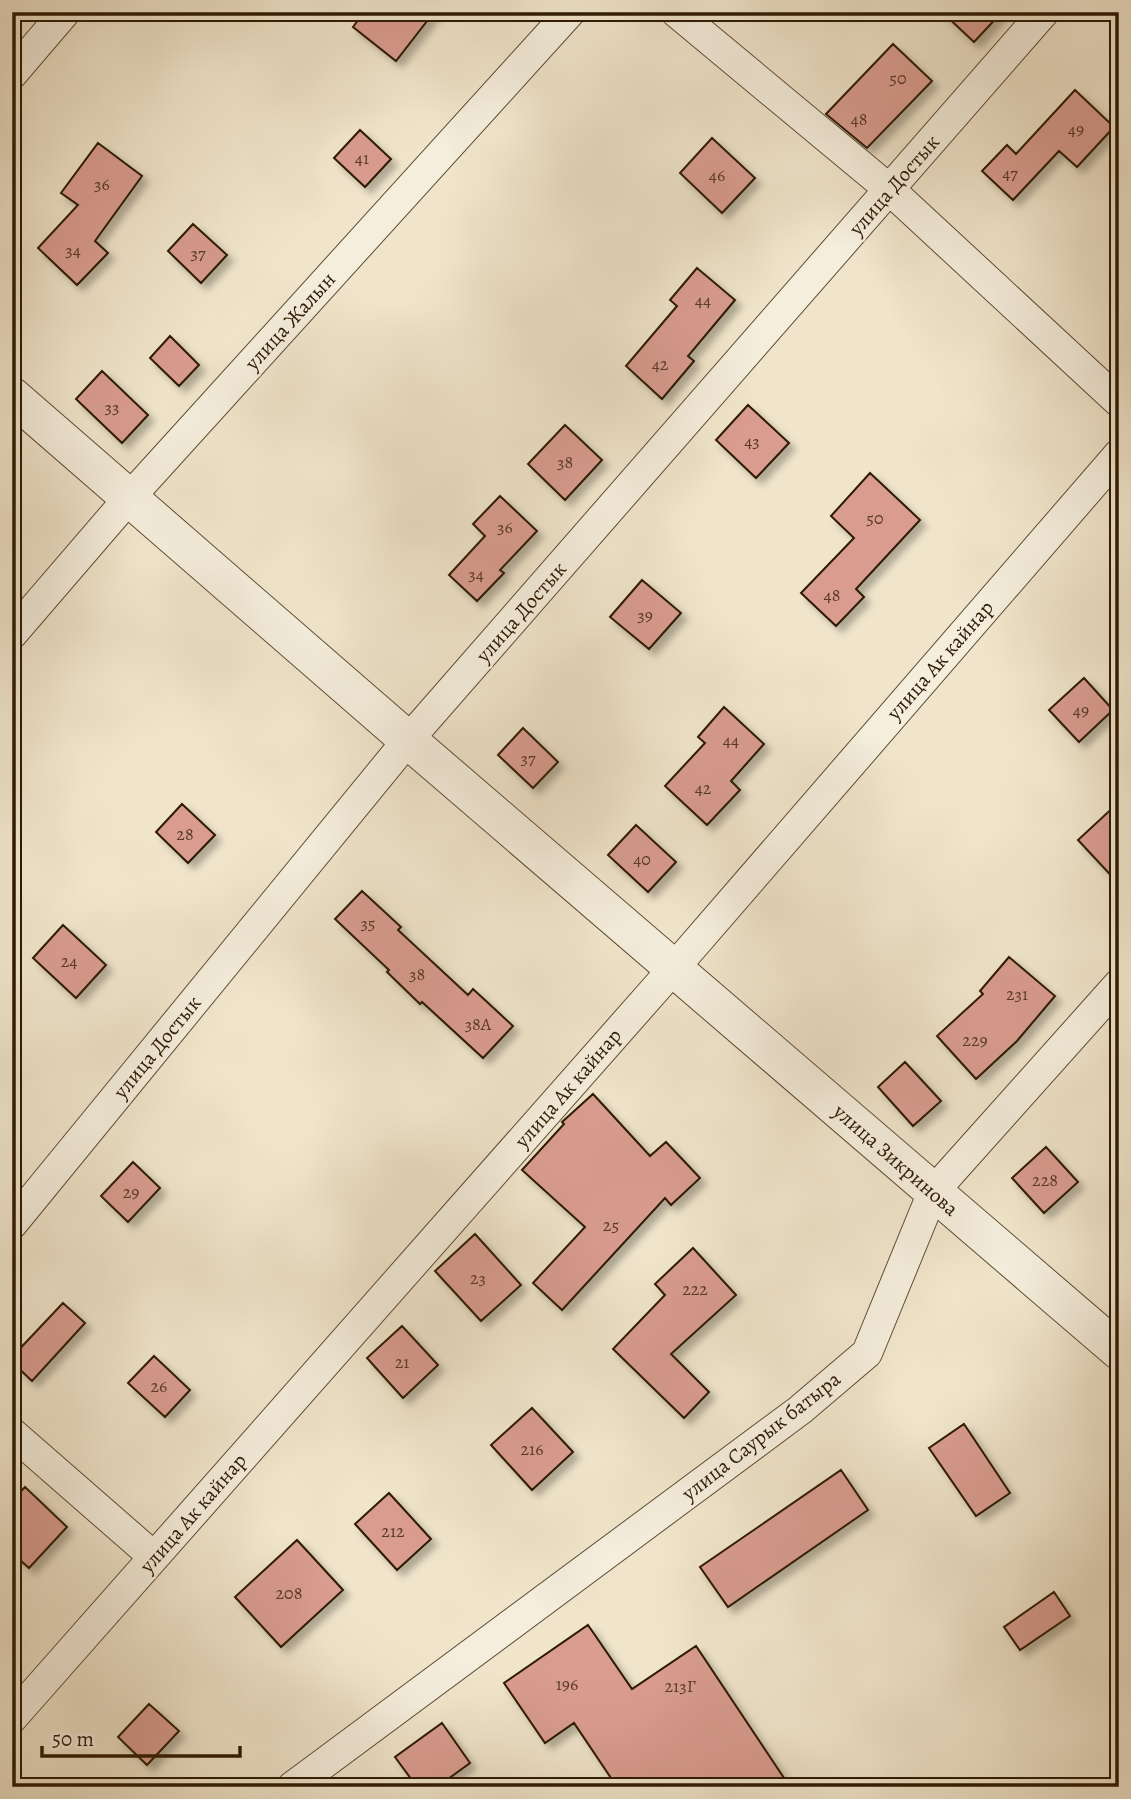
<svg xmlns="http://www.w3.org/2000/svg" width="1131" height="1799" font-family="Alegreya,serif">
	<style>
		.building { fill: #d99c8f; stroke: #2d1a03; stroke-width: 2; filter: url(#shadow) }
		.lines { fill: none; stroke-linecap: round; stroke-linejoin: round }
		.minor-casing { stroke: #5e4d35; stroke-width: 32 }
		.tertiary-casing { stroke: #5e4d35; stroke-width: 39 }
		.minor { stroke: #f5eedd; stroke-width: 30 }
		.tertiary { stroke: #f5eedd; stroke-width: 37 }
		.labels { text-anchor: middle; stroke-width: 5; stroke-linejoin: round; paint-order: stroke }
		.number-label { font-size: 18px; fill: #583a26 }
		.street-label { font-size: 21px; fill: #2d1a03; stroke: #f5eedd }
	</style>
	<defs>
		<filter id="shadow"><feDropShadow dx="6" dy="6" stdDeviation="3.5" flood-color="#0004"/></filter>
	</defs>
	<rect width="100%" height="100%" fill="#f0e5cb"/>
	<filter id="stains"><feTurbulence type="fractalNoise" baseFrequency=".00286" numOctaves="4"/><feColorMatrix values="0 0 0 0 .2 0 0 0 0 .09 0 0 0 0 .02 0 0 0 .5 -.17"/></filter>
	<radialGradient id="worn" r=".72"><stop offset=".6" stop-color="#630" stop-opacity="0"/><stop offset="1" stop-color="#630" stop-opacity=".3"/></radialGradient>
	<path class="building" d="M 364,12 L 434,12 L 396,61 L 353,27 Z
		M 942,12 L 1002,12 L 974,42 Z
		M 893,44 L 932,81 L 867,148 L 826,114 Z
		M 1075,90 L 1114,127 L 1077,167 L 1059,151 L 1013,200 L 982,171 L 1007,145 L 1016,154 Z
		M 360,130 L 391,159 L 365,187 L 334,158 Z
		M 712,138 L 755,178 L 722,213 L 680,173 Z
		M 98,143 L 142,176 L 95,241 L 108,253 L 77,285 L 38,248 L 78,205 L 61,193 Z
		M 193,224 L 227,255 L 201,283 L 168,251 Z
		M 697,268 L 735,300 L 688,356 L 694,361 L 662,399 L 626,366 L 677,306 L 670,300 Z
		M 170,336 L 199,365 L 179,386 L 150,358 Z
		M 102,371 L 148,415 L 122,443 L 76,399 Z
		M 748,405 L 789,443 L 756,478 L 716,440 Z
		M 565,425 L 602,460 L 565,500 L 528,464 Z
		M 870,473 L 920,520 L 856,589 L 864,597 L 836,626 L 801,593 L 854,538 L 831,516 Z
		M 500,496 L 537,531 L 500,570 L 504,573 L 477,601 L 449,575 L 485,536 L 473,524 Z
		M 642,580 L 681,613 L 649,649 L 610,617 Z
		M 1084,678 L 1113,710 L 1079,742 L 1049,710 Z
		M 724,707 L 764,744 L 731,781 L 740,790 L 707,825 L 665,786 L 705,743 L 698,737 Z
		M 523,728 L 558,762 L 533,788 L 498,755 Z
		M 1119,802 L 1119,884 L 1078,840 Z
		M 182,804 L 215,835 L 188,863 L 156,832 Z
		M 636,825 L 676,862 L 648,892 L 608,855 Z
		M 362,891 L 401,927 L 398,930 L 468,995 L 473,989 L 513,1026 L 483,1058 L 422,1002 L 420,1004 L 387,972 L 389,970 L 335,919 Z
		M 63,925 L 106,965 L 76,998 L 33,958 Z
		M 1009,957 L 1055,996 L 1017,1041 L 976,1079 L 937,1036 L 983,994 L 980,991 Z
		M 905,1062 L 941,1101 L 913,1126 L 878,1087 Z
		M 593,1094 L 650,1156 L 666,1142 L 700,1178 L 671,1205 L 665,1198 L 562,1310 L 533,1283 L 585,1227 L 522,1170 L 564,1124 L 562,1122 Z
		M 1046,1147 L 1078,1182 L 1044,1213 L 1012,1178 Z
		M 133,1162 L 160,1188 L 128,1222 L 101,1196 Z
		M 475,1234 L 521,1285 L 481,1321 L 435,1271 Z
		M 693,1248 L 736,1295 L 671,1354 L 709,1392 L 684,1418 L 613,1349 L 665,1295 L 655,1284 Z
		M 63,1303 L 85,1323 L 32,1381 L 12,1362 L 12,1357 Z
		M 402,1326 L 438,1365 L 403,1398 L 367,1358 Z
		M 154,1356 L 190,1390 L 165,1417 L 128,1383 Z
		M 532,1408 L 573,1452 L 532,1490 L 491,1445 Z
		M 964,1424 L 1010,1493 L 976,1516 L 929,1448 Z
		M 841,1470 L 868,1510 L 728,1607 L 700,1567 Z
		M 25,1487 L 67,1527 L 29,1568 L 12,1553 L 12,1501 Z
		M 389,1493 L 431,1539 L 397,1570 L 355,1524 Z
		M 297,1540 L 343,1590 L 281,1647 L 235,1597 Z
		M 1054,1592 L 1070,1616 L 1020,1650 L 1004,1627 Z
		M 588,1625 L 632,1689 L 696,1646 L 790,1787 L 617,1787 L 574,1723 L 545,1743 L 504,1683 Z
		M 149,1704 L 179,1731 L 147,1765 L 118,1737 Z
		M 442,1723 L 470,1763 L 437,1787 L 417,1787 L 395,1757 Z"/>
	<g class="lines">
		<defs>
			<path id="minor" d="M 676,12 L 889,189 L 1119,402
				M 12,74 L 65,12
				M 12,634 L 129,498 L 570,12
				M 12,1224 L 408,740 L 1044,12
				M 12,1433 L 154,1557
				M 12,1718 L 674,968 L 1119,454
				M 292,1787 L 800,1410 L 867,1353 L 933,1192 L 1119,984"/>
			<path id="tertiary" d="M 12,396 L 408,740 L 1119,1351"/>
		</defs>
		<use href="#minor" class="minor-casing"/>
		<use href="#tertiary" class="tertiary-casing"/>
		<use href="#minor" class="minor"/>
		<use href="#tertiary" class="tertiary"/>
	</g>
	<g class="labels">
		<g class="number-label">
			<text x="898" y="84">50</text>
			<text x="859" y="125">48</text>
			<text x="1076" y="135">49</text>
			<text x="362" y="164">41</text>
			<text x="1010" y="179">47</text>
			<text x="717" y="181">46</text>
			<text x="102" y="190">36</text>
			<text x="73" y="256">34</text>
			<text x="198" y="259">37</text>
			<text x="703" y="306">44</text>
			<text x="660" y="370">42</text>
			<text x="112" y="413">33</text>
			<text x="752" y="447">43</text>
			<text x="565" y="468">38</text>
			<text x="875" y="524">50</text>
			<text x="505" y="533">36</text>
			<text x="476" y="580">34</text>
			<text x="832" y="601">48</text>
			<text x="645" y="621">39</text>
			<text x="1081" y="716">49</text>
			<text x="731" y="746">44</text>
			<text x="528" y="764">37</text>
			<text x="703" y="794">42</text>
			<text x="185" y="840">28</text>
			<text x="642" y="865">40</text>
			<text x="368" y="929">35</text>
			<text x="69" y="967">24</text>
			<text x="417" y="980">38</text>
			<text x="1017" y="1000">231</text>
			<text x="478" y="1030">38А</text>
			<text x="975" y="1046">229</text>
			<text x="1045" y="1186">228</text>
			<text x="131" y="1198">29</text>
			<text x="611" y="1231">25</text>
			<text x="478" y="1284">23</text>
			<text x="695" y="1295">222</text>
			<text x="402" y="1368">21</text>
			<text x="159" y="1392">26</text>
			<text x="532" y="1455">216</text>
			<text x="393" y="1537">212</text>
			<text x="289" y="1599">208</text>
			<text x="567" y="1690">196</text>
			<text x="680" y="1692">213Г</text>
		</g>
		<g class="street-label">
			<text transform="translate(894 185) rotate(-49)" y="7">улица Достык</text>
			<text transform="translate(290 321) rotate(-48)" y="7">улица Жалын</text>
			<text transform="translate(521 612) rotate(-49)" y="7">улица Достык</text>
			<text transform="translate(940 660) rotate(-49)" y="7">улица Ак кайнар</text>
			<text transform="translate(157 1047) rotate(-51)" y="7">улица Достык</text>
			<text transform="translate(568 1088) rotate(-49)" y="7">улица Ак кайнар</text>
			<text transform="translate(896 1160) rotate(41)" y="7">улица Зикринова</text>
			<text transform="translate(761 1436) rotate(-38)" y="7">улица Саурык батыра</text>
			<text transform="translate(193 1513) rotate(-49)" y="7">улица Ак кайнар</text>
		</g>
	</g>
	<rect width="1131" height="1799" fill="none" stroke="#f0e5cb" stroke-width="42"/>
	<rect x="14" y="14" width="1103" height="1771" fill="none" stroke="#2d1a03" stroke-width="3.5"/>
	<rect x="21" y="21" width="1089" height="1757" fill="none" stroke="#2d1a03" stroke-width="2"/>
	<path d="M42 1746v10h198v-10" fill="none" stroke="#2d1a03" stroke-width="3.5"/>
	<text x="52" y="1746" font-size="21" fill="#2d1a03" stroke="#f5eedd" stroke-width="5" paint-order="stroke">50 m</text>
	<rect width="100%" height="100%" filter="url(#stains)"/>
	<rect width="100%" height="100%" fill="url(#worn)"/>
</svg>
